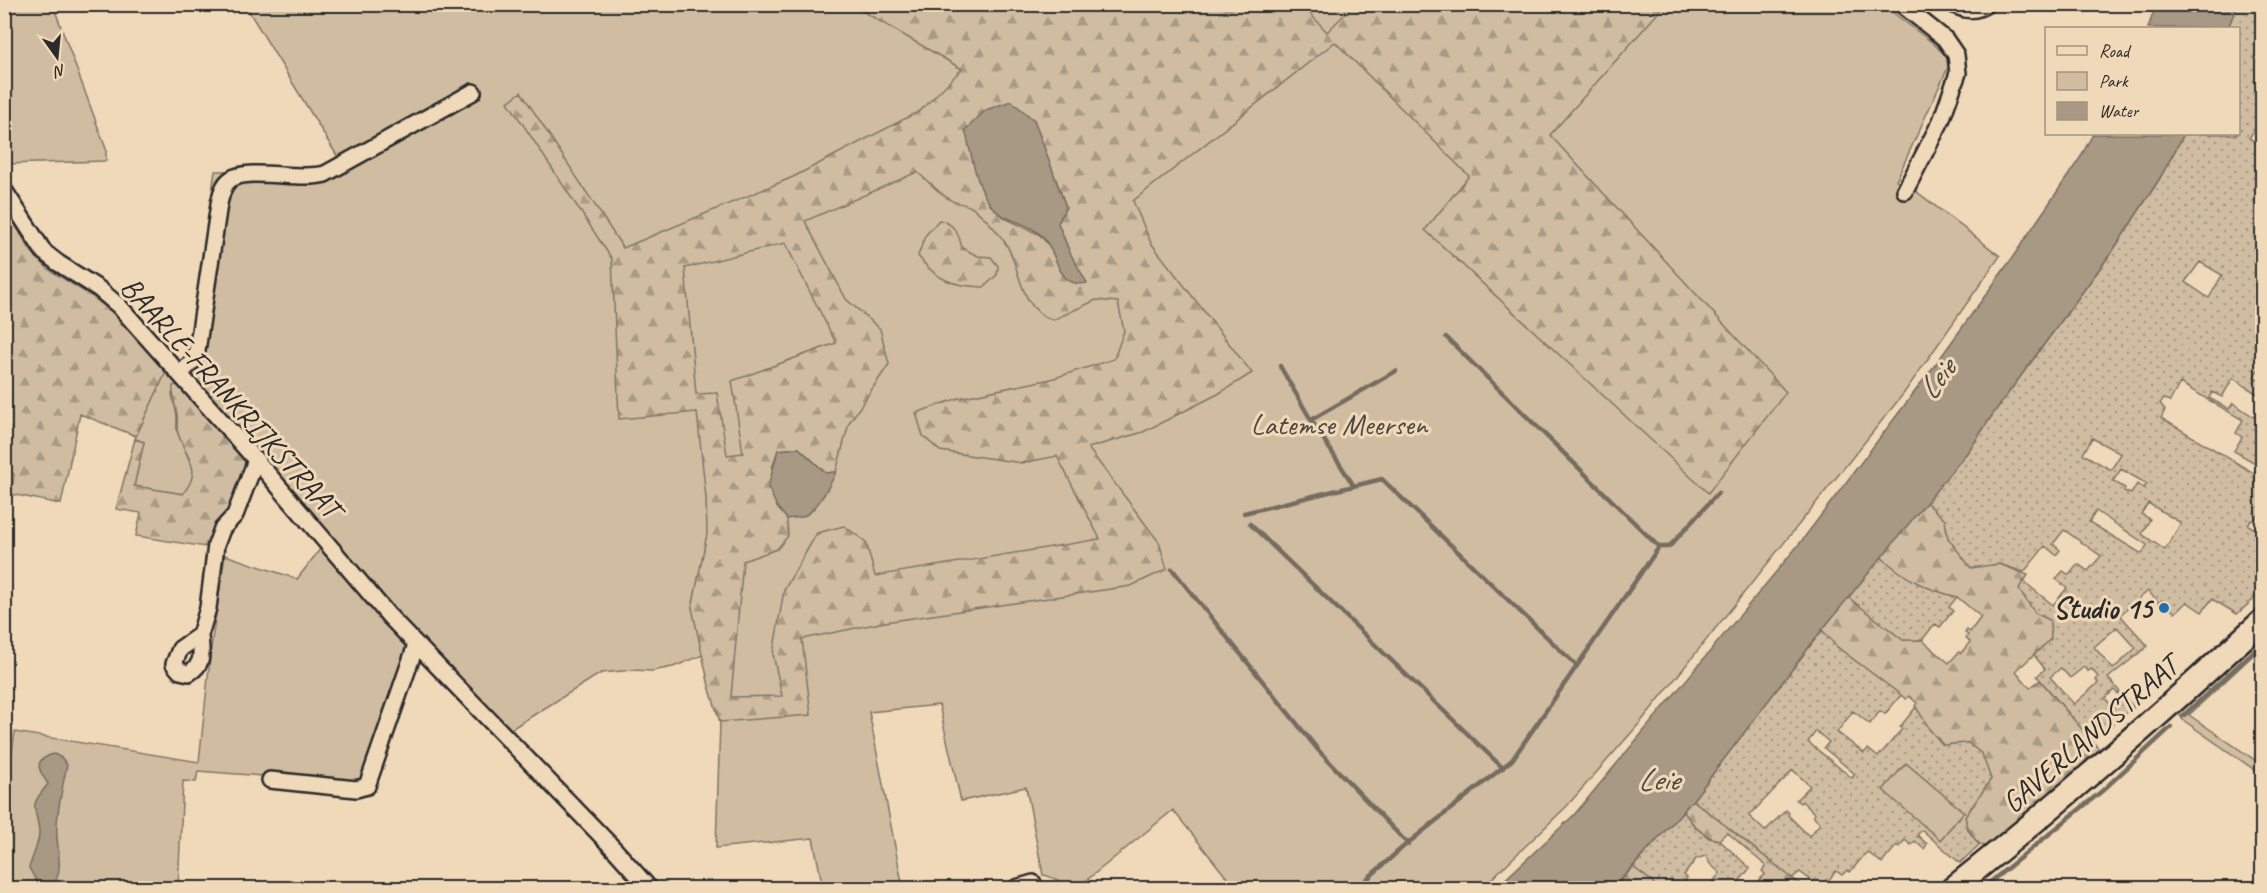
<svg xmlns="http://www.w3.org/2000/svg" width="2267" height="893" font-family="Caveat,sans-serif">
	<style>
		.green { fill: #d0bda1; stroke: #7e7466; stroke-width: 1.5 }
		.forest { fill: url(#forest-firs); stroke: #7e7466; stroke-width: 1.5; fill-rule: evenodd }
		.garden { fill: url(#garden-dots); stroke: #7e7466; stroke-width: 1.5; fill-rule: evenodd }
		.water { fill: #a79984; stroke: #756d60; stroke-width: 1.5 }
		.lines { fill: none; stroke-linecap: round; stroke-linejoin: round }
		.stream { stroke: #756d60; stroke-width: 4.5 }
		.street-casing { stroke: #2b2b2b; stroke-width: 20 }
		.secondary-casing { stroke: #2b2b2b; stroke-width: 27 }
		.street { stroke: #f0d9b9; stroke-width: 15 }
		.secondary { stroke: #f0d9b9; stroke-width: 22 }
		.poi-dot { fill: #1f6fb2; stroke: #f0d9b9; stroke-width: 2 }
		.labels { text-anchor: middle; stroke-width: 6; stroke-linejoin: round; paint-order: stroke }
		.street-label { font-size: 30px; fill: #2b2b2b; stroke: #f0d9b9 }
		.park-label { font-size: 30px; fill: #4c4843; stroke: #f0d9b9 }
		.poi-label { font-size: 30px; font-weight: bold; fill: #2b2b2b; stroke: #f0d9b9; text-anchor: end }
		.water-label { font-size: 32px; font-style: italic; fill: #4a4641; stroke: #f0d9b9 }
	</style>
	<defs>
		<pattern id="forest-firs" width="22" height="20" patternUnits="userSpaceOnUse" patternTransform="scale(1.5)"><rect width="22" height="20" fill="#d0bda1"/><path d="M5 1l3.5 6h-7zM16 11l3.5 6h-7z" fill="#a99a83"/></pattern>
		<pattern id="garden-dots" width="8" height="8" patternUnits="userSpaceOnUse" patternTransform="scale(1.5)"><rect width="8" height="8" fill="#d0bda1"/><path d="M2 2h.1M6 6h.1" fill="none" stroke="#a99a83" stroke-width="1.8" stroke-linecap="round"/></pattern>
	</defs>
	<rect width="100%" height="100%" fill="#f0d9b9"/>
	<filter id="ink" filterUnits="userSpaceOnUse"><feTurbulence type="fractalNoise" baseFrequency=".0167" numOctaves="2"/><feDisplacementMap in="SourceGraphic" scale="12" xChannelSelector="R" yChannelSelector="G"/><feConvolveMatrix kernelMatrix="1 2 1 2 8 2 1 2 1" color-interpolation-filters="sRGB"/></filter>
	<g filter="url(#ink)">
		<path class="green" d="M 4,5 L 53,5 L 106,149 L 106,161 L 5,164 Z
			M 245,5 L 1883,5 L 1934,44 L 1951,61 L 1896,181 L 1913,189 L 2000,256 L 1904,393 L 1639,724 L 1566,807 L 1482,888 L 1235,888 L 1173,810 L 1077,888 C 1066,888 1058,877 1043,875 L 1026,787 L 961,801 L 939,705 L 869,712 L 903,888 L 823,888 L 813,838 L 716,848 L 720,722 L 703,655 L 673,667 L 652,671 L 633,670 L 601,673 L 508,731 L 418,642 L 183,372 L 189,355 L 215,171 L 311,170 L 339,159 Z
			M 168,368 L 183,383 L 172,394 L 177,415 L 177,431 L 193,469 L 192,482 L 183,494 L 134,486 L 144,442 L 135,439 L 136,436 Z
			M 321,548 L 403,640 L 408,650 L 365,775 C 358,783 349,782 340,782 L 198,771 L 196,782 L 183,781 L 178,888 L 5,888 L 4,804 L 15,732 L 199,762 L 212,640 L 225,555 L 297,579 Z
			M 2262,635 L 2262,647 L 2189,715 L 2262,765 L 2262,775 L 2183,720 L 2179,714 L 2180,710 Z
			M 1906,763 L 1964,812 L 1940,840 L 1882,790 Z"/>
		<path class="forest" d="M 852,5 L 1302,5 L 1327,32 L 1354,5 L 1665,5 L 1550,135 L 1786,392 L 1708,493 L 1425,230 L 1469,176 L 1335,42 L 1133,201 L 1151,243 L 1252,373 L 1218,394 L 1143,432 L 1088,448 L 1159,542 L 1167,569 L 1131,586 L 885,622 L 802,639 L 811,715 L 720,722 L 709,686 L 692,608 L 707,534 L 706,498 L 697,412 L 619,419 L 612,259 L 508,102 L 521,92 L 623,248 L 793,177 L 920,111 L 962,69 ZM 1034,120 L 1066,207 L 1058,223 L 1070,253 L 1086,283 L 1061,272 L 1050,247 L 1040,235 L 1005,218 L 989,204 ZM 917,172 C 928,181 938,192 949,199 C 955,204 964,203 971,207 C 984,215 998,232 1006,244 C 1022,270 1019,310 1053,320 L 1096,300 L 1118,302 L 1124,331 L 1114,359 L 1051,379 L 959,398 L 916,413 L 923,436 L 940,451 L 1022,463 L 1057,456 L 1100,539 L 875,576 L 866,542 L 844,526 L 817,533 L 784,590 L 773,654 L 782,696 L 731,697 L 743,561 L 777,549 L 788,536 L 787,519 L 777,507 L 772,468 L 778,450 L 799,448 L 826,473 L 836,472 L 849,423 L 889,364 L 880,329 L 846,299 L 805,221 ZM 785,243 L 836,343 L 732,381 L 743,453 L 727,455 L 717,393 L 696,394 L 685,268 Z
			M 10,216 L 31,251 L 48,269 L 91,296 L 113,313 L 168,368 L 136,436 L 80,414 L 61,504 L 11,494 L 14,474 L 5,471 L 4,246 Z
			M 939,220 C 954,223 959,234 962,248 L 978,256 L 991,257 L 998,266 L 997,275 L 984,287 C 954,286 937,281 918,256 L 925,236 Z
			M 183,383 L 246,459 L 247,468 L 233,506 L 225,518 L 214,528 L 206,547 L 136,536 L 141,513 L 116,509 L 135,439 L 144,442 L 134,486 L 183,494 C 204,467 186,460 178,433 C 176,427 178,421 177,414 C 175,404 172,397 173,386 Z
			M 1925,501 L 1945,520 L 1948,538 L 1971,567 L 1999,564 L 2028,575 L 2019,589 L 2035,613 L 2050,620 L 2051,639 L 2016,671 L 2030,688 L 2040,680 L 2100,750 L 1986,847 C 1973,843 1968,829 1965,817 L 1991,779 L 1968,743 L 1943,745 L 1930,730 L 1915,706 L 1917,703 L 1909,696 L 1906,699 L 1837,647 L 1822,630 L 1848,597 L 1903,640 L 1922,640 L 1949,663 L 1959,652 L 1961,653 L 1970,642 L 1966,638 L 1968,635 L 1965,633 L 1967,630 L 1970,632 L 1981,617 L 1957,597 L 1929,590 L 1901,575 L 1881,557 Z
			M 1693,800 L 1805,888 L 1764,888 L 1758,882 L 1765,874 L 1762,871 L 1766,866 L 1727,832 L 1719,840 C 1702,837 1693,824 1683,811 Z
			M 1633,867 L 1653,882 L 1655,888 L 1626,888 L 1619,883 Z"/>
		<path class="garden" d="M 2237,5 L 2262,5 L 2262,127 L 2258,125 L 2249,138 L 2262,146 L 2262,170 L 2257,185 L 2262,188 L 2262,372 L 2258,370 L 2254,377 L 2262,382 L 2262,397 L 2233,378 L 2222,397 L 2212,392 L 2209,398 L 2229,409 L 2233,403 L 2254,417 L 2259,409 L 2261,410 L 2262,407 L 2262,467 L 2234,451 L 2242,437 L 2236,433 L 2243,420 L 2180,383 L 2170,401 L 2164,399 L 2160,403 L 2165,410 L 2161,418 L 2262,478 L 2262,510 L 2254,521 L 2251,520 L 2248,525 L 2259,531 L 2262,526 L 2262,592 L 2237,614 L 2212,599 L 2202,612 L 2187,602 L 2175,613 L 2162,600 L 2159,603 L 2148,591 L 2120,615 L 2148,646 L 2108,678 L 2120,692 L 2118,694 L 2114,690 L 2105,698 L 2113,708 L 2125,698 L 2134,707 L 2092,741 L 2037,676 L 2045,669 L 2034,655 L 2051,639 L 2050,620 L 2035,613 L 2019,589 L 2023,581 L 2053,605 L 2067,588 L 2056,579 L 2063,571 L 2069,575 L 2078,564 L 2088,571 L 2101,556 L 2064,530 L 2053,544 L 2060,550 L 2056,555 L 2045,546 L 2024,572 L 1999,564 L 1971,568 L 1948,538 L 1945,520 L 1925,501 L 1970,449 L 1993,414 L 2114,249 L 2160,178 L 2184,134 L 2238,134 L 2238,28 L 2228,28 ZM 2200,262 L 2222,275 L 2209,298 L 2185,282 ZM 2092,438 L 2121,454 L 2111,470 L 2083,454 ZM 2121,469 L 2147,484 L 2144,488 L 2137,484 L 2131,494 L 2124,491 L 2125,488 L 2113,481 ZM 2148,503 L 2181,523 L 2165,550 L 2142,534 L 2150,519 L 2141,514 ZM 2096,511 L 2147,545 L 2142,554 L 2089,522 ZM 2117,627 L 2136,648 L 2113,669 L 2094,647 ZM 2084,667 L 2088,671 L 2092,669 L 2098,677 L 2096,680 L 2098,683 L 2074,704 L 2050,677 L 2061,668 L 2070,678 Z
			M 1881,557 C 1906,579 1925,589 1957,597 L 1949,607 L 1953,611 L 1940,627 L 1935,624 L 1922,640 L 1903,640 L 1848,597 Z
			M 1822,630 L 1837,647 L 1901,695 L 1885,714 L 1880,711 L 1870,724 L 1853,711 L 1837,732 L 1864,753 L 1868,749 L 1878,757 L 1902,729 L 1900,727 L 1916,707 L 1930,730 L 1943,745 L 1968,743 L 1982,754 L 1991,779 L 1965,817 L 1968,830 L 1979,845 L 1960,863 L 1922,830 L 1917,835 L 1927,844 L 1924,849 L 1915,841 L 1911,845 L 1905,840 L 1899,847 L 1897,845 L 1882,863 L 1867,852 L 1850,872 L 1847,870 L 1842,875 L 1836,871 L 1828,881 L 1838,888 L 1821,888 L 1800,872 L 1792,878 L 1693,800 ZM 1816,731 L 1829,742 L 1824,748 L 1855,774 L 1852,778 L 1808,742 ZM 1906,763 L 1964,812 L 1940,840 L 1883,790 ZM 1793,770 L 1810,786 L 1796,800 L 1800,803 L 1802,801 L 1815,814 L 1813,816 L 1820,824 L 1809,836 L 1788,815 L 1789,813 L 1786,810 L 1765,831 L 1749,816 Z
			M 1683,811 L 1695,827 L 1709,838 L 1719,840 L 1750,868 L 1737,884 L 1742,888 L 1713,888 L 1715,886 L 1712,883 L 1720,873 L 1709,863 L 1709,860 L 1705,856 L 1696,859 L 1684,875 L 1687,878 L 1685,882 L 1693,888 L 1655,888 L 1653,882 L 1633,867 Z"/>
		<path class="water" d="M 2156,5 L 2156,4 L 2237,5 L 2228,28 L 2148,28 Z
			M 1011,101 L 1034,120 L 1066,207 L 1058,223 L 1070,253 L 1087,283 C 1055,289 1060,253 1041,235 C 1026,221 1003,222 990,204 C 976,187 971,151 965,130 L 986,110 Z
			M 2093,134 L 2184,134 L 2160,178 L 2114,249 L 1993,414 L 1970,449 L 1822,630 L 1693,800 L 1613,888 L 1496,888 L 1574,815 L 1800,543 L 1938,361 L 2010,261 L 2080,158 Z
			M 799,448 L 826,473 L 836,472 C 830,485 816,512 802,517 C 797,518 792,518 787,519 L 777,507 L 768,487 L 778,450 Z
			M 54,754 L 62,758 L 67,765 C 63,784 58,805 57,825 C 55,845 65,867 54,884 L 46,888 L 38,884 L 29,868 C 32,857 40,842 39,831 C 36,803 27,810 48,784 C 38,769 32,760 54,754 Z"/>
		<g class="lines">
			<path class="stream" d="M 1446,337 L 1659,547
				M 1280,366 L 1311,420 L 1354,486
				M 1311,420 L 1396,371
				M 1244,513 L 1382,479 L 1577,666
				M 1250,524 L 1503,768
				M 1172,569 L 1319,751 L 1408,844
				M 2183,716 L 2262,644
				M 1357,888 L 1403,847 L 1512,760 L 1659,547 L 1669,547 L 1718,493
				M 1983,888 L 2102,791 L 2171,727"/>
			<defs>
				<path id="street" d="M 1901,4 L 1945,39 L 1956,55 L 1958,73 L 1941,121 L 1905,191
					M 1953,4 C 1965,11 1975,12 1987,4
					M 4,190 L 44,252 L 58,263 L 99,289 L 119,306 L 256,460 L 389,616 L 615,850 L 649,888
					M 180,374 L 193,361 L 197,351 L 219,204 C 221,195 223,184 231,179 C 249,167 300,181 325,174 L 473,92
					M 200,635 C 201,653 205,663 189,673 L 180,671 L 174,664 L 180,649 L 200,635 L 208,608 L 216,545 L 222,529 L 235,515 L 256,460
					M 270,780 L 356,789 L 367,786 L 416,645
					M 1016,888 L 1033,883"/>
				<path id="secondary" d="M 1953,888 C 2060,803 2162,713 2262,621"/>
			</defs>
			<use href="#street" class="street-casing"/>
			<use href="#secondary" class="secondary-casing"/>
			<use href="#street" class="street"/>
			<use href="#secondary" class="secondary"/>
		</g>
	</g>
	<circle class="poi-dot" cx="2164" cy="608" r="6"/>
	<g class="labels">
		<g class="street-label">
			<text transform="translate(231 397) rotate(48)" y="10">BAARLE-FRANKRIJKSTRAAT</text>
			<text transform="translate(2090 734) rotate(-41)" y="10">GAVERLANDSTRAAT</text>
		</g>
		<g class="park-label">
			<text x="1339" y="434">Latemse Meersen</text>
		</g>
		<g class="poi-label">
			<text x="2152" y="618">Studio 15</text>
		</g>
		<g class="water-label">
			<text transform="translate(1936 379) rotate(-53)" y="11">Leie</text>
			<text x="1658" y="790">Leie</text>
		</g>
	</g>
	<rect width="2267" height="893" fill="none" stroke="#f0d9b9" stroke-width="24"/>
	<rect x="12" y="12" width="2243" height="869" fill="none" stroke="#2b2b2b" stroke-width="2" filter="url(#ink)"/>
	<rect x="2045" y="27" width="195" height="108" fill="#f0d9b9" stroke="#a19380" stroke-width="1.5"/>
	<rect x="2057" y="46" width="30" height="9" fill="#f0d9b9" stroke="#a19380" stroke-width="1.5"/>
	<text x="2099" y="57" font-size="18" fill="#2b2b2b">Road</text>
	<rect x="2057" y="72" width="30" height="18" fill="#d0bda1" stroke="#a19380" stroke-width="1.5"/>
	<text x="2099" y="87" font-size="18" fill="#2b2b2b">Park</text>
	<rect x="2057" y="102" width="30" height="18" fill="#a79984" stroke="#a19380" stroke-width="1.5"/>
	<text x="2099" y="117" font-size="18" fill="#2b2b2b">Water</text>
	<g transform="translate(57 57) rotate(165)" stroke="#f0d9b9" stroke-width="4.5" paint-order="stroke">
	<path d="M0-4.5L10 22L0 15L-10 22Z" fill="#2b2b2b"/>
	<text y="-9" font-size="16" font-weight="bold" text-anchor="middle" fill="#2b2b2b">N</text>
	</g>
</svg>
